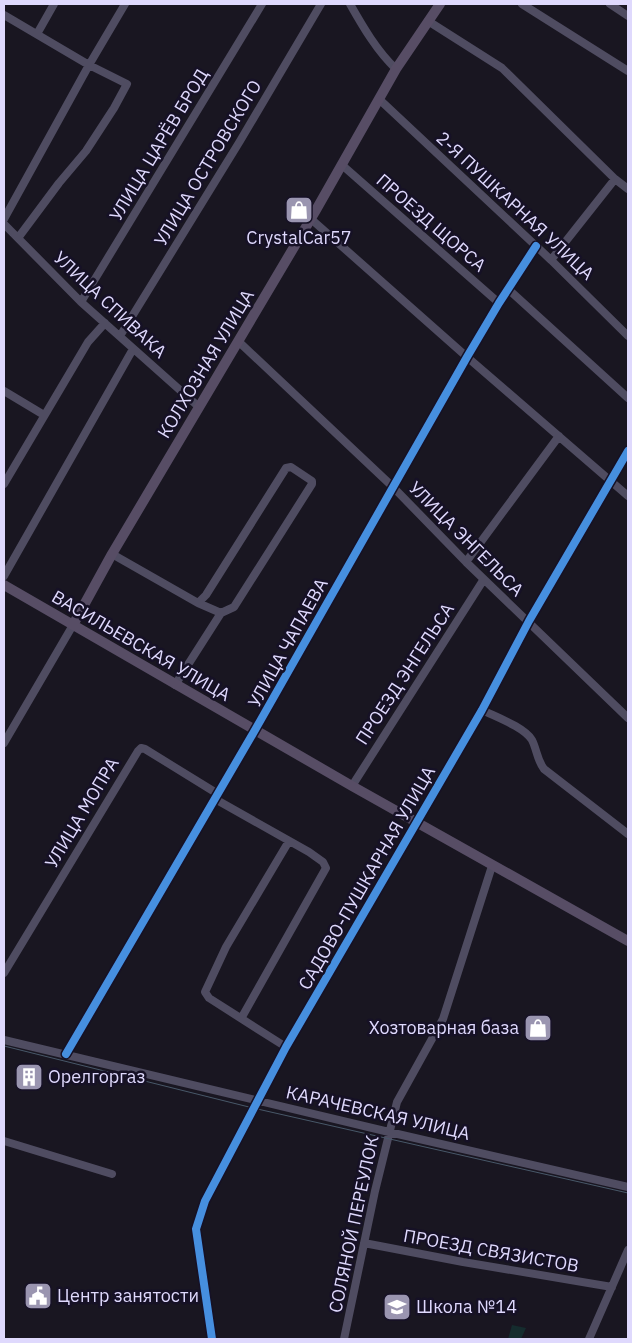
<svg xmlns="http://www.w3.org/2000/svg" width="632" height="1343" font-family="'IBM Plex Sans',sans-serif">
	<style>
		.green { fill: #152c2e }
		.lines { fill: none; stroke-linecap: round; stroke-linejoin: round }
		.minor { stroke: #4f4c61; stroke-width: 8 }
		.major { stroke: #574d65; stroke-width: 10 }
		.tram { stroke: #485869; stroke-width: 1 }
		.cycleway-casing { stroke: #161126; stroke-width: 11 }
		.cycleway { stroke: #468fdf; stroke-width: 8 }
		.labels { text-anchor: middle; stroke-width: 5; stroke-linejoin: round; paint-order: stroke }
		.street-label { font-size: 18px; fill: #dfd9fd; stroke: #161126 }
		.poi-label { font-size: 18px; fill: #dfd9fd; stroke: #161126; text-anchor: start }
	</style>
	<rect width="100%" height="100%" fill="#191621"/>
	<path class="green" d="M 512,1325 L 526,1328 L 521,1339 L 508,1339 Z"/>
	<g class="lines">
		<path class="minor" d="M 350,4 C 363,27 377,51 396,69
			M 522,4 L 628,71
			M 610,4 L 628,16
			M 4,15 L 89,65 L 127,84 L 114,108 L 86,151 L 59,183 L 18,238
			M 428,21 L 502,68 L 615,179 L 628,189
			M 37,34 L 54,4
			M 380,100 L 551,260 L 628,336
			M 342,165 L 499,303
			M 4,219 L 89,65 L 125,4
			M 311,219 L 467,357 L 628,496
			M 4,224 L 81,302 L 199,407
			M 551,260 L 615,179
			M 508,289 L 628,398
			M 81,302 L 262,4
			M 120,336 L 240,141 L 321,4
			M 238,341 L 393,487 L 466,562 L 628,718
			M 4,391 L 44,415
			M 4,484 L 88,342 L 105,323
			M 112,554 L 198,603 L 206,595 L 286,468 L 291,467 L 312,481 L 312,484 L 234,607 L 221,613 L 175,685
			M 466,562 L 559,436
			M 4,576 L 133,349
			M 198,603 L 221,613
			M 482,710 C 496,717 524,727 532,740 C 537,750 537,760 544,769 L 628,834
			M 4,743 L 73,625
			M 352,786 L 484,579
			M 215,799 L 309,852 L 323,862 L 326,868 L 242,1017
			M 4,973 L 138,751 L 141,748 L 145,749 L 218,794
			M 4,1040 L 389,1132 L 628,1187
			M 286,1047 L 209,998 L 205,992 L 226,947 L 289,841
			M 66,1054 L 255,730 L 467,357 L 499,303 L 536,246
			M 4,1141 L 112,1174
			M 364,1243 L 463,1262 L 612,1287
			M 212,1339 L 196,1229 L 205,1201 L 286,1047 L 482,710 L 529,621 L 628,451
			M 344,1339 L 375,1191 L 397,1102 L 443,1019 L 492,866
			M 589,1339 L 628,1250"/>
		<path class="major" d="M 4,585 L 352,786 L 628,941
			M 73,625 L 112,554 L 316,210 L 396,69 L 440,4"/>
		<path class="tram" d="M 4,1046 L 253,1108 L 628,1193"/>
		<defs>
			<path id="cycleway" d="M 66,1054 L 255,730 L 467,357 L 499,303 L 536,246
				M 212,1339 L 196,1229 L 205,1201 L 286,1047 L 482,710 L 529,621 L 628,451"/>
		</defs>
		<use href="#cycleway" class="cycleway-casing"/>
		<use href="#cycleway" class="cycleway"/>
	</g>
	<defs>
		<symbol id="shop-square" viewBox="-11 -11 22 22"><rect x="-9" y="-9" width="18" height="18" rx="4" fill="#9a95b0" stroke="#161126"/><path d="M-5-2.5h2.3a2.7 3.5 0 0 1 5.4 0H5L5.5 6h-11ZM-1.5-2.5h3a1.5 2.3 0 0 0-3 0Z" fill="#fff"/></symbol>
		<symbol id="building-square" viewBox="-11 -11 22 22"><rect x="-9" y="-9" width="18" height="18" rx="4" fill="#9a95b0" stroke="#161126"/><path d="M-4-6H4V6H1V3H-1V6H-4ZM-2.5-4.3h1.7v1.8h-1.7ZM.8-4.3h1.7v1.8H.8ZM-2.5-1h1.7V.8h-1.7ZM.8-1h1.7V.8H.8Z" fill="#fff"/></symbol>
		<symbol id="civic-square" viewBox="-11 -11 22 22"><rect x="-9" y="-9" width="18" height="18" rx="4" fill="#9a95b0" stroke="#161126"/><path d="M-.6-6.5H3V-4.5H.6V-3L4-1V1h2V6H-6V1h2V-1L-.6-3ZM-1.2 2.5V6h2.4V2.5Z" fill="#fff"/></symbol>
		<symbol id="school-square" viewBox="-11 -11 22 22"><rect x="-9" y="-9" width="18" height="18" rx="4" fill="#9a95b0" stroke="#161126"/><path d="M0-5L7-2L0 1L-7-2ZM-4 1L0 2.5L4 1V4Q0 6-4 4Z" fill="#fff"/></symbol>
	</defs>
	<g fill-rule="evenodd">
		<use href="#shop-square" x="283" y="194" width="32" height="32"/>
		<use href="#shop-square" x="522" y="1012" width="32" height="32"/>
		<use href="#building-square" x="13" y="1061" width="32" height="32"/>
		<use href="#civic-square" x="22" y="1280" width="32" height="32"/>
		<use href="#school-square" x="381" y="1291" width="32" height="32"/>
	</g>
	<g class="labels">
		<g class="street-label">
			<text transform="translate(159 145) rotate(-59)" y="6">УЛИЦА ЦАРЁВ БРОД</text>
			<text transform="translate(208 163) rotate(-59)" y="6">УЛИЦА ОСТРОВСКОГО</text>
			<text transform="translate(515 206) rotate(43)" y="6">2-Я ПУШКАРНАЯ УЛИЦА</text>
			<text transform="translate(431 223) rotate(41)" y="6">ПРОЕЗД ЩОРСА</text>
			<text transform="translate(110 305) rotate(43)" y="6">УЛИЦА СПИВАКА</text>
			<text transform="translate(206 364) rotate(-59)" y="6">КОЛХОЗНАЯ УЛИЦА</text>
			<text transform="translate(466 539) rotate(45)" y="6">УЛИЦА ЭНГЕЛЬСА</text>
			<text transform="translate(288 643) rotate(-61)" y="6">УЛИЦА ЧАПАЕВА</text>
			<text transform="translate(141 646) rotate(30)" y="6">ВАСИЛЬЕВСКАЯ УЛИЦА</text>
			<text transform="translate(405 674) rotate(-57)" y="6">ПРОЕЗД ЭНГЕЛЬСА</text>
			<text transform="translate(82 813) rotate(-59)" y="6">УЛИЦА МОПРА</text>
			<text transform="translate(367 878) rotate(-60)" y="6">САДОВО-ПУШКАРНАЯ УЛИЦА</text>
			<text transform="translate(378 1113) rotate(13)" y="6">КАРАЧЕВСКАЯ УЛИЦА</text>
			<text transform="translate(354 1224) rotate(-78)" y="6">СОЛЯНОЙ ПЕРЕУЛОК</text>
			<text transform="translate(491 1251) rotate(10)" y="6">ПРОЕЗД СВЯЗИСТОВ</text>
		</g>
		<g class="poi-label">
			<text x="299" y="244" text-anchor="middle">CrystalCar57</text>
			<text x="519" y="1034" text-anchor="end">Хозтоварная база</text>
			<text x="48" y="1083">Орелгоргаз</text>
			<text x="57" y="1302">Центр занятости</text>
			<text x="416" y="1313">Школа №14</text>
		</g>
	</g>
	<rect width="632" height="1343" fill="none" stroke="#dfd9fd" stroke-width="10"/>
</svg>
